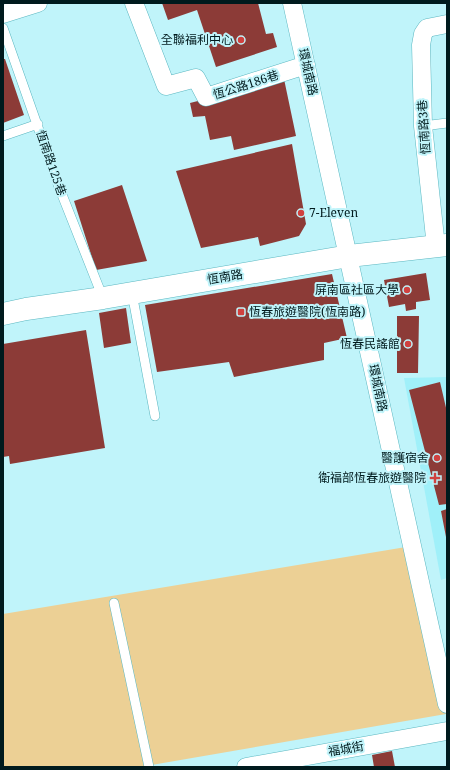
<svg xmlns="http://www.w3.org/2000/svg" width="450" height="770" font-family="'Noto Serif','Noto Sans TC',serif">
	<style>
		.built { fill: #a0f0f9 }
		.green { fill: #ecd095 }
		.building { fill: #8c3b37 }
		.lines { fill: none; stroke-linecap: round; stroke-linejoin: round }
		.service-casing { stroke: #5bb7c1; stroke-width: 10 }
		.minor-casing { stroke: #5bb7c1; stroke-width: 19 }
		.tertiary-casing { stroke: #5bb7c1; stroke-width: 23 }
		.service { stroke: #fff; stroke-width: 9 }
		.minor { stroke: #fff; stroke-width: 18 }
		.tertiary { stroke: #fff; stroke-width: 22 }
		.poi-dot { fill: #d0413f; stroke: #c0f4fa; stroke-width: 1.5 }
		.labels { text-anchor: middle; stroke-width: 4; stroke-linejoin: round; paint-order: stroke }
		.poi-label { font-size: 12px; fill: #001a1d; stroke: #c0f4fa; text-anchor: end }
		.street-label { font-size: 12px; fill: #001a1d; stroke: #c0f4fa }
	</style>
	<rect width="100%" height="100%" fill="#c0f4fa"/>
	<path class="built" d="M 447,377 L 447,578 L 441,580 L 404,378 Z"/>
	<path class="green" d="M 412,546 L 446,714 L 140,767 L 3,767 L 3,614 Z"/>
	<path class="building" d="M 162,3 L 258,3 L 266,34 L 273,33 L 277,47 L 216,67 L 197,10 L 168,20 Z
		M 3,59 L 5,59 L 24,115 L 3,123 Z
		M 284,79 L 296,136 L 234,150 L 231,136 L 210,140 L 205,116 L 193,117 L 190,103 Z
		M 292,144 L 306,224 L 299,236 L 260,246 L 258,237 L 201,248 L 176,171 Z
		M 122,185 L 147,261 L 96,270 L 74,201 Z
		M 426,273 L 430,300 L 416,302 L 416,309 L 406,311 L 405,304 L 389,307 L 384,280 Z
		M 332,274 L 347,338 L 324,343 L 324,360 L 234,377 L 229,362 L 157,372 L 145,305 Z
		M 126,308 L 131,343 L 104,348 L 99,313 Z
		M 397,316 L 419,316 L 418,373 L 397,373 Z
		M 86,330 L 105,448 L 10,464 L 9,456 L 3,457 L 3,344 Z
		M 440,382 L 447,412 L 447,504 L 439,505 L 409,390 Z
		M 447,509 L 447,537 L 446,537 L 441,511 Z
		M 392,751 L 395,767 L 374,767 L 372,755 Z"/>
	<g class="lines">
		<defs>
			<path id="service" d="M 3,28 L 59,187 L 103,298
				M 423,126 L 447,123
				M 3,136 L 38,124
				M 132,293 L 155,416
				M 114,603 L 149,767"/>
			<path id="minor" d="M 134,3 L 166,86 L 196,78 L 206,97 L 306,65
				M 292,3 L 447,704
				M 3,14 L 38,3
				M 436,247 L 423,126 L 421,45 L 423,34 L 427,28 L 447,24
				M 246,767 L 447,731"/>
			<path id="tertiary" d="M 3,314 L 26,309 L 103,298 L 349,256 L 447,245"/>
		</defs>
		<use href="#service" class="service-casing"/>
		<use href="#minor" class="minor-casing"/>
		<use href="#tertiary" class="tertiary-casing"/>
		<use href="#service" class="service"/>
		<use href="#minor" class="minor"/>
		<use href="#tertiary" class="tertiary"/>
	</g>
	<g class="poi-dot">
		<circle cx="241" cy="40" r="4"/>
		<circle cx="301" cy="213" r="4"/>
		<circle cx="407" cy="290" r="4"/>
		<rect x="237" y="308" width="8" height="8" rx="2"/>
		<circle cx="408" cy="344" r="4"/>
		<circle cx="437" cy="458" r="4"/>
		<path d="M433 472h4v4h4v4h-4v4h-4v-4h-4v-4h4z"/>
	</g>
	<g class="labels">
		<g class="poi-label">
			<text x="233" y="44">全聯福利中心</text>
			<text x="309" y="217" text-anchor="start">7-Eleven</text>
			<text x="399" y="294">屏南區社區大學</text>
			<text x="249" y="316" text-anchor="start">恆春旅遊醫院(恆南路)</text>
			<text x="400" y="348">恆春民謠館</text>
			<text x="429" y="462">醫護宿舍</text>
			<text x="426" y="482">衛福部恆春旅遊醫院</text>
		</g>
		<g class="street-label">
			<text transform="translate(308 72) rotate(77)" y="4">環城南路</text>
			<text transform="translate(246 85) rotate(-18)" y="4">恆公路186巷</text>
			<text transform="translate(424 127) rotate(-94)" y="4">恆南路3巷</text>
			<text transform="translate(51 163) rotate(71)" y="4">恆南路125巷</text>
			<text transform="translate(225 277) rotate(-10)" y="4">恆南路</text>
			<text transform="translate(378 388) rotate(78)" y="4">環城南路</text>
			<text transform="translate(346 749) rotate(-10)" y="4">福城街</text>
		</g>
	</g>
	<rect width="450" height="770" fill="none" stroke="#001a1d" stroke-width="8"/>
</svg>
